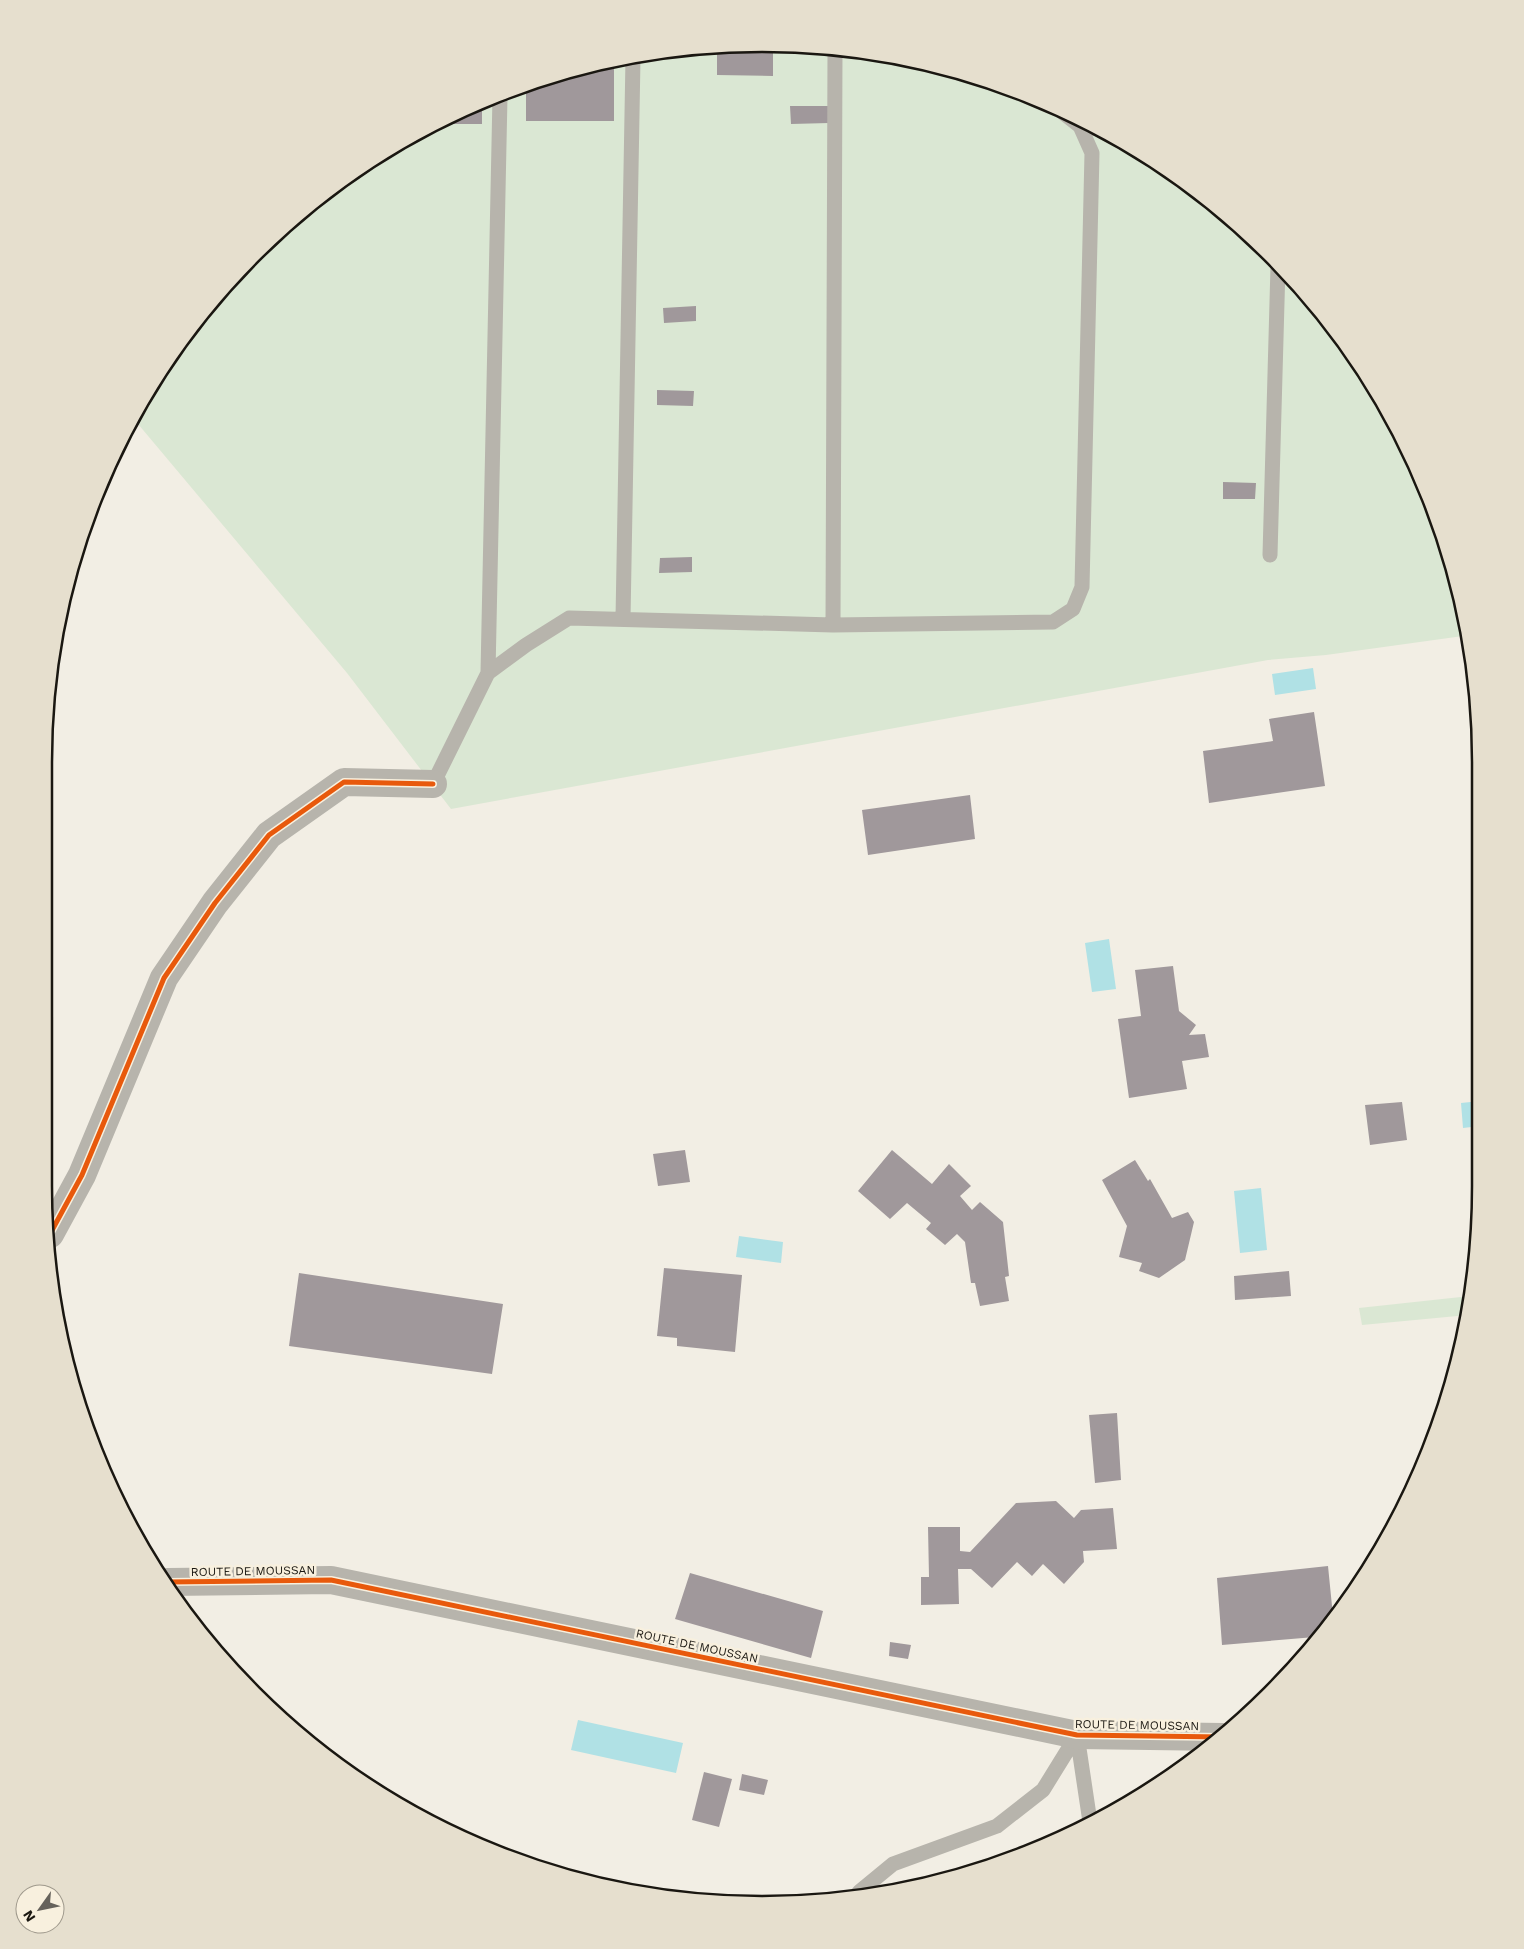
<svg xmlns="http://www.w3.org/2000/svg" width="1524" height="1949" font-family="'Work Sans',sans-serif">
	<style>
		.green { fill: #dae7d3 }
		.water { fill: #b0e1e5 }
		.building { fill: #a0989b }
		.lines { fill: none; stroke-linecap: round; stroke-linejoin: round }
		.service { stroke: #b7b4ac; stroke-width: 15 }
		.minor { stroke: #b7b4ac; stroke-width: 28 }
		.tertiary { stroke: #b7b4ac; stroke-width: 28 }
		.cycleway-casing { stroke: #f8f0de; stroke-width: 8 }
		.cycleway { stroke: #e8590c; stroke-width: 5 }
		.labels { text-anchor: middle; stroke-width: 5; stroke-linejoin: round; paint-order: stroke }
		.street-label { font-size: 12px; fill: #1a1711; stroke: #f8f0de }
		.rim { fill: none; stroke: #1a1711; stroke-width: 2.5 }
	</style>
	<rect width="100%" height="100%" fill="#f2eee4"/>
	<path class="green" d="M 809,45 L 948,68 L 1079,118 L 1199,192 L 1302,288 L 1384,403 L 1442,531 L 1463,636 L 1326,655 L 1268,660 L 451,809 L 347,673 L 133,418 L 140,403 L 192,325 L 289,222 L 403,140 L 531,82 L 668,50 Z
		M 1470,1296 L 1468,1315 L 1362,1325 L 1359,1308 Z"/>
	<path class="water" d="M 1313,668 L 1316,689 L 1275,695 L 1272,674 Z
		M 1109,939 L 1116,989 L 1092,992 L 1085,943 Z
		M 1480,1101 L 1480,1126 L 1463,1128 L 1461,1103 Z
		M 1261,1188 L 1267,1250 L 1240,1253 L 1234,1191 Z
		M 739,1236 L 783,1242 L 781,1263 L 736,1257 Z
		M 578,1720 L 683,1743 L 676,1773 L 571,1750 Z"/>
	<path class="building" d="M 717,49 L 773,51 L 773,76 L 717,75 Z
		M 614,62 L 614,121 L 526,121 L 526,84 Z
		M 482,104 L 482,124 L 438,124 Z
		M 790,106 L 829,106 L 829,123 L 791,124 Z
		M 696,306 L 696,321 L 664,323 L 663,308 Z
		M 657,390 L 694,391 L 693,406 L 657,405 Z
		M 1223,482 L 1256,483 L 1255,499 L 1223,499 Z
		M 692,557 L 692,572 L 659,573 L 660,558 Z
		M 1314,712 L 1325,786 L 1209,803 L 1203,751 L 1273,741 L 1269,719 Z
		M 970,795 L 975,839 L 868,855 L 862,810 Z
		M 1173,966 L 1179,1011 L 1196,1025 L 1189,1035 L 1205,1034 L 1209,1057 L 1182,1061 L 1187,1089 L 1129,1098 L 1118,1019 L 1141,1016 L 1135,970 Z
		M 1402,1102 L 1407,1140 L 1370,1145 L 1365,1105 Z
		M 685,1150 L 690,1182 L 658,1186 L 653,1154 Z
		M 892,1150 L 932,1184 L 949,1164 L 971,1186 L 960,1196 L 972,1210 L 980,1202 L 1003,1222 L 1009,1276 L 1005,1277 L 1009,1301 L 980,1306 L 975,1283 L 971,1283 L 965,1242 L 957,1234 L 945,1245 L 926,1229 L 931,1223 L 907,1203 L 890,1219 L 858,1191 Z
		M 1135,1160 L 1148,1181 L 1150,1179 L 1172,1218 L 1188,1212 L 1194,1222 L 1185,1260 L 1159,1278 L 1139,1271 L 1142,1263 L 1119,1257 L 1127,1226 L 1102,1180 Z
		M 664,1268 L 742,1275 L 735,1352 L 677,1346 L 677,1338 L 657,1336 Z
		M 1289,1271 L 1291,1296 L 1235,1300 L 1234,1276 Z
		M 299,1273 L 503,1304 L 492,1374 L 289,1346 Z
		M 1117,1413 L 1121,1480 L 1095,1483 L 1089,1415 Z
		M 1056,1501 L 1074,1518 L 1081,1510 L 1113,1508 L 1117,1549 L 1083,1551 L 1084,1562 L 1064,1584 L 1043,1564 L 1032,1576 L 1017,1562 L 992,1588 L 971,1569 L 958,1569 L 959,1604 L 921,1605 L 921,1577 L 929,1577 L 928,1527 L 960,1527 L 960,1551 L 970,1552 L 1016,1503 Z
		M 1328,1566 L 1333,1616 L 1315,1637 L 1222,1645 L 1217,1578 Z
		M 690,1573 L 823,1611 L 811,1658 L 675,1619 Z
		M 890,1642 L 911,1645 L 908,1659 L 889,1656 Z
		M 704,1772 L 732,1779 L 719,1827 L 692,1820 Z
		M 742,1774 L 768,1780 L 764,1795 L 739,1790 Z"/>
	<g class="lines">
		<path class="service" d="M 1080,126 L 1098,129
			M 1270,555 L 1278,266
			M 623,619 L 633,58
			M 833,625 L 835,50
			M 488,673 L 500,96
			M 433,784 L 488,673 L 526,645 L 569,618 L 833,625 L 1053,622 L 1073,609 L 1082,587 L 1092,153 L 1080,126 L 1061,111
			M 859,1892 L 893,1864 L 997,1826 L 1043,1790 L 1077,1735 L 1090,1822"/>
		<path class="minor" d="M 50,1234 L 82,1175 L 164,978 L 215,903 L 269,835 L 344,782 L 433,784"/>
		<path class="tertiary" d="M 168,1582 L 331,1580 L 1077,1735 L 1222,1737"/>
		<defs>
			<path id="cycleway" d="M 50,1234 L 82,1175 L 164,978 L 215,903 L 269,835 L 344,782 L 433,784
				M 168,1582 L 331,1580 L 1077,1735 L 1222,1737"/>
		</defs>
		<use href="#cycleway" class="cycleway-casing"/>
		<use href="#cycleway" class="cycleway"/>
	</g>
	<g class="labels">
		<g class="street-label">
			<text transform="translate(253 1571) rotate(-1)" y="4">ROUTE DE MOUSSAN</text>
			<text transform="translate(697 1646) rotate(12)" y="4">ROUTE DE MOUSSAN</text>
			<text transform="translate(1137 1725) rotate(1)" y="4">ROUTE DE MOUSSAN</text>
		</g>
	</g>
	<path d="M0 0H1524V1949H0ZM762 52H762A710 710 0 0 1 1472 762V1186A710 710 0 0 1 762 1896H762A710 710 0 0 1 52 1186V762A710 710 0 0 1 762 52Z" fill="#e6dfce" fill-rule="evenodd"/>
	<path class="rim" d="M762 52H762A710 710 0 0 1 1472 762V1186A710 710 0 0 1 762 1896H762A710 710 0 0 1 52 1186V762A710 710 0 0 1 762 52Z"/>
	<g transform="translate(40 1909) rotate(237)"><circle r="24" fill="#f8f0de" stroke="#9f998c"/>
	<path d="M0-4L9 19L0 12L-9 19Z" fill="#66625b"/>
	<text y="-8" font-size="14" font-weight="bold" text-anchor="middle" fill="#1a1711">N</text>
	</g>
</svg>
